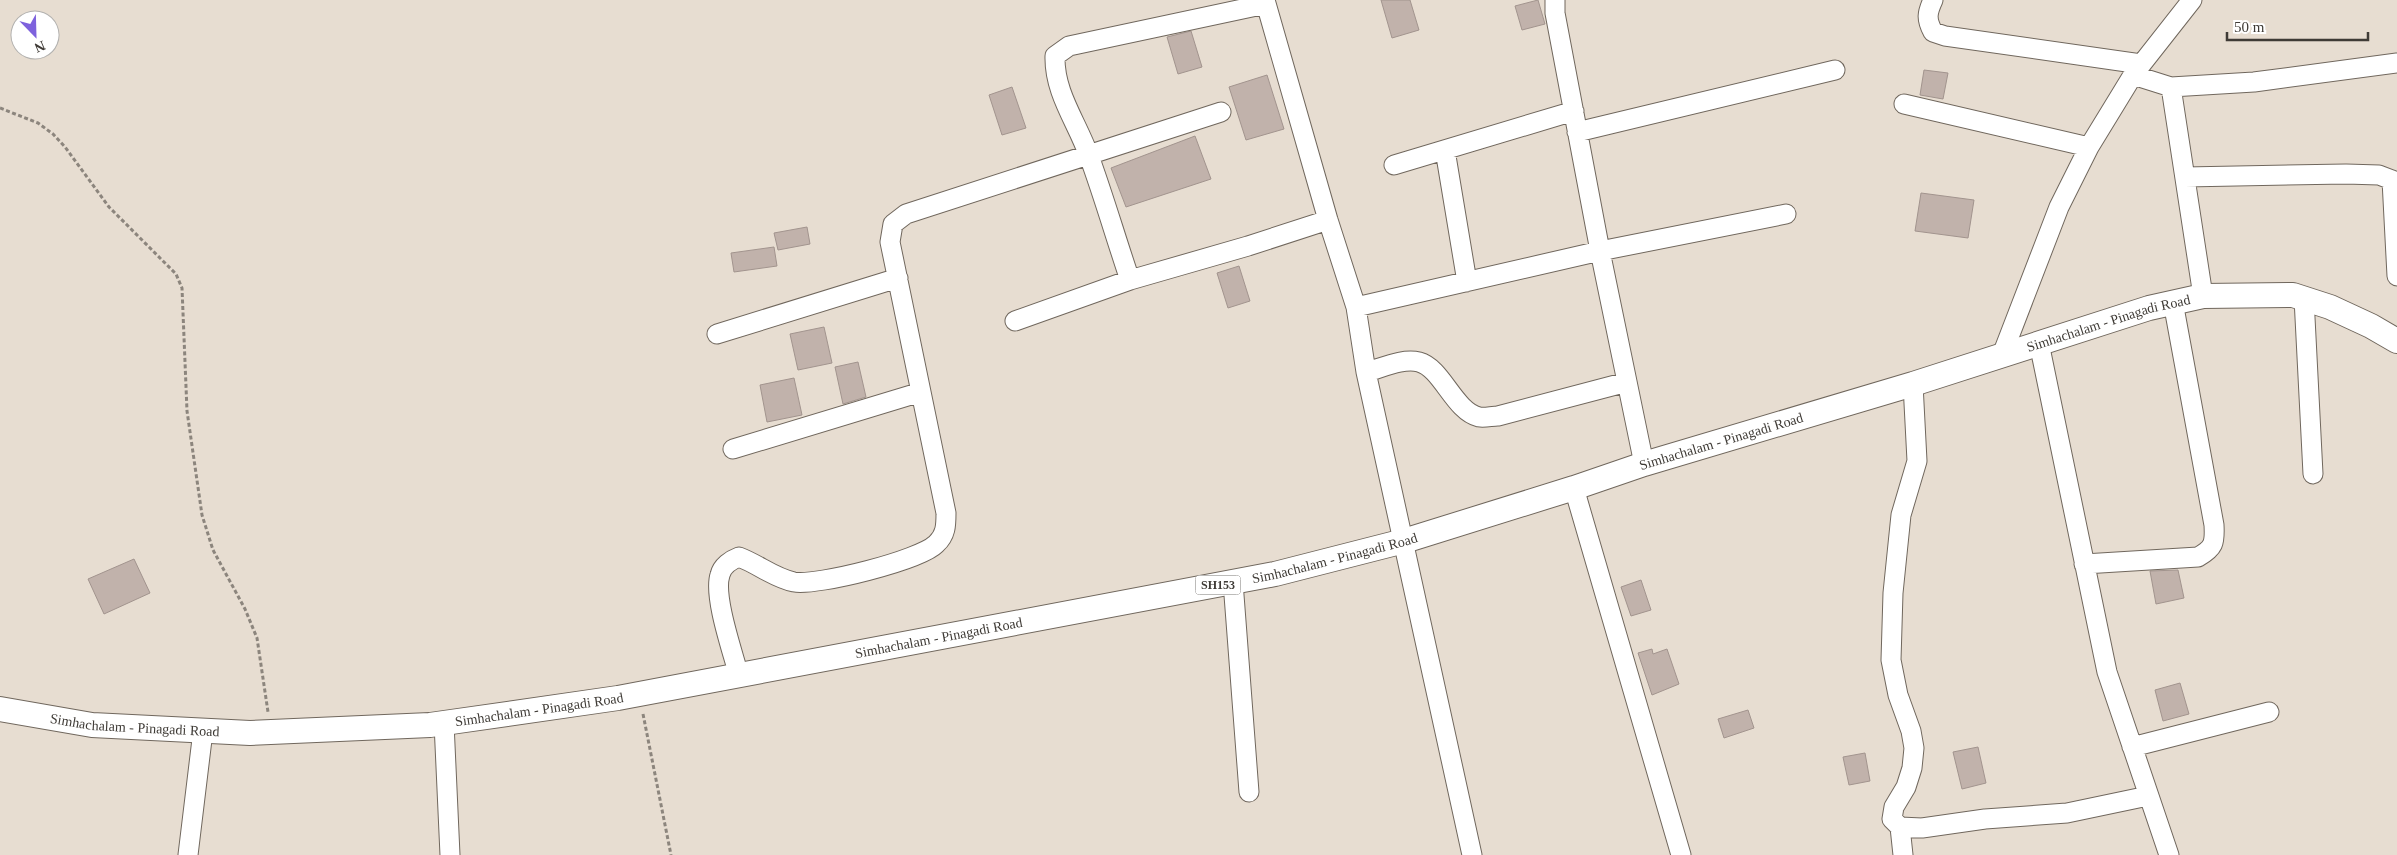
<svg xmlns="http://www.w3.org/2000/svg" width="2397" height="855" font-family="'Times New Roman',serif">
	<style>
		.building { fill: #c1b2ab; stroke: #a2948e }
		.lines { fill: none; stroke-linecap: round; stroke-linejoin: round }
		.minor-casing { stroke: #70675d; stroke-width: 21 }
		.major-casing { stroke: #70675d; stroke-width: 26 }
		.path { stroke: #8c857d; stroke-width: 3; stroke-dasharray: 4 2.5; stroke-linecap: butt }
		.minor { stroke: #fff; stroke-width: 19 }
		.major { stroke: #fff; stroke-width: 24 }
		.labels { text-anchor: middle; stroke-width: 4; stroke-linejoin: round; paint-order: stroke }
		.shield { fill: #fff; stroke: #797672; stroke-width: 1 }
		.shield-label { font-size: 12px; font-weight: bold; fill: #3f3b36 }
		.street-label { font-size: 14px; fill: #3f3b36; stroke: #fff }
	</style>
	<rect width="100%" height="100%" fill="#e7ddd1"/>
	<path class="building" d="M 1381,0 L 1410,0 L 1419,30 L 1392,38 Z
		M 1538,0 L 1545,24 L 1522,30 L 1515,6 Z
		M 1191,31 L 1202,67 L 1178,74 L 1167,37 Z
		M 1924,70 L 1948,73 L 1943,99 L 1920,95 Z
		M 1267,75 L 1284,129 L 1246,140 L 1229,87 Z
		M 1012,87 L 1026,128 L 1002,135 L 989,95 Z
		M 1195,136 L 1211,179 L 1126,207 L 1111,168 Z
		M 1921,193 L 1974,200 L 1968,238 L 1915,231 Z
		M 807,227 L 810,244 L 778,250 L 774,233 Z
		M 774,247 L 777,266 L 734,272 L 731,253 Z
		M 1239,266 L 1250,301 L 1228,308 L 1217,273 Z
		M 824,327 L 832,363 L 798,370 L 790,334 Z
		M 858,362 L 866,397 L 843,404 L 835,367 Z
		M 794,378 L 802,415 L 767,422 L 760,385 Z
		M 134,559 L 150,593 L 104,614 L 88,579 Z
		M 2178,570 L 2184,598 L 2156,604 L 2150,571 Z
		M 1641,580 L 1651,610 L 1631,616 L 1621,587 Z
		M 1652,649 L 1653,654 L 1667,649 L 1679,684 L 1652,695 L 1638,653 Z
		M 2180,683 L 2189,714 L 2163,721 L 2155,690 Z
		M 1748,710 L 1754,728 L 1724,738 L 1718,719 Z
		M 1978,747 L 1986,783 L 1962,789 L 1953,752 Z
		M 1865,753 L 1870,781 L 1849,785 L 1843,757 Z"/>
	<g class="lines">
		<defs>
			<path id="minor" d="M 1265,0 L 1328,220 L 1356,307 L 1366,372 L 1472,855
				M 1555,0 L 1555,13 L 1600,251 L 1644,464
				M 1933,0 C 1927,13 1926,19 1933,32 L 1945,36 L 2141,64
				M 2133,75 L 2171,87 L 2254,82 L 2397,63
				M 2171,87 L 2203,296
				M 1904,104 L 2089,147
				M 1577,132 L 1835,70
				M 1445,150 L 1467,282
				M 1394,165 L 1574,111
				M 2185,177 L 2346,174 L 2379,175 L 2397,182
				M 2392,180 L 2397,276
				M 1130,280 C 1116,239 1104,197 1089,156 C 1077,122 1054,93 1055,56 L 1069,46 L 1266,4
				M 2304,298 L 2313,474
				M 1356,307 L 1600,251 L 1786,214
				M 1015,321 L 1130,280 L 1248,246 L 1328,220
				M 717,334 L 898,278
				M 2039,343 L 2107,672 L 2169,855
				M 2002,355 L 2059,207 L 2089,147 L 2133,75 L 2192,0
				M 1366,372 C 1382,368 1402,358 1419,362 C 1442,368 1454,411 1479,417 C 1485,418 1492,416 1498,416 L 1627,382
				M 1913,384 L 1917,461 L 1901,515 L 1893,593 L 1891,660 L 1898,695 L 1911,731 L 1914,748 L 1912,768 L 1906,787 L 1894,807 L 1892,819 L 1900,827 L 1922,828 L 1985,819 L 2067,813 L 2148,796
				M 733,449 L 921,392
				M 1574,488 L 1681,855
				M 2084,564 L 2198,557 C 2214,548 2215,543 2214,525 L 2173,302
				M 1233,582 L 1249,792
				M 739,676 C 733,653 713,596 720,575 C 722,566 731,560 739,557 C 758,564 774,578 794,582 C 818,586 920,560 936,544 C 946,535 946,525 946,513 L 890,242 L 893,224 L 906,214 L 1221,112
				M 444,723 L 450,855
				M 2132,747 L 2269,712
				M 1900,827 L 1903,855
				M 188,855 L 203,731"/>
			<g id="major">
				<path id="s1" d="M 0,709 L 92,725 L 250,733 L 430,725 L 618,698 L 1275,574 L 1404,541 L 1574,488 L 1644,464 L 1913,384 L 2149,308 L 2203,296 L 2293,295 L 2330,307 L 2371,326 L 2397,341"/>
			</g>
		</defs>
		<use href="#minor" class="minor-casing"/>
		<use href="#major" class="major-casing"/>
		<path class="path" d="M 0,108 L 38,123 L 53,134 L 65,147 L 109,207 L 176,274 L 182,288 L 187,411 L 202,515 L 213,550 L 245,609 L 257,638 L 268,712
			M 643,714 L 671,855"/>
		<use href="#minor" class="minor"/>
		<use href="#major" class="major"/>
	</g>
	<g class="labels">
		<rect class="shield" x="1195.5" y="575.5" width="45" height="19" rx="4"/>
		<g class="shield-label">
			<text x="1218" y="589">SH153</text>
		</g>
		<g class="street-label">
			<text dy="5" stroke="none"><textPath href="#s1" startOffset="2161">Simhachalam - Pinagadi Road</textPath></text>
			<text dy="5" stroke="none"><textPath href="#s1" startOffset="1756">Simhachalam - Pinagadi Road</textPath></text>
			<text dy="5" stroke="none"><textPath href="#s1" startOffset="1352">Simhachalam - Pinagadi Road</textPath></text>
			<text dy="5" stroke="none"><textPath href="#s1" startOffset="948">Simhachalam - Pinagadi Road</textPath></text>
			<text dy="5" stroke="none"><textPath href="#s1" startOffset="542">Simhachalam - Pinagadi Road</textPath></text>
			<text dy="5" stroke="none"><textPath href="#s1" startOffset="136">Simhachalam - Pinagadi Road</textPath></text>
		</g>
	</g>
	<g transform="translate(35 35) rotate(157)"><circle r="24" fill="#ffffff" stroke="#b2b1af"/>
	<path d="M0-4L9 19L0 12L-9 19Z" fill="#7e62dd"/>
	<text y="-8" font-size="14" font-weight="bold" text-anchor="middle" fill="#3f3b36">N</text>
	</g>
	<path d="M2227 32v8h141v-8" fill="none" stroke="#3f3b36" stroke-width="2.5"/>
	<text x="2234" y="32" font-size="15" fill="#3f3b36" stroke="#ffffff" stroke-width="4" paint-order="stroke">50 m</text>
</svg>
